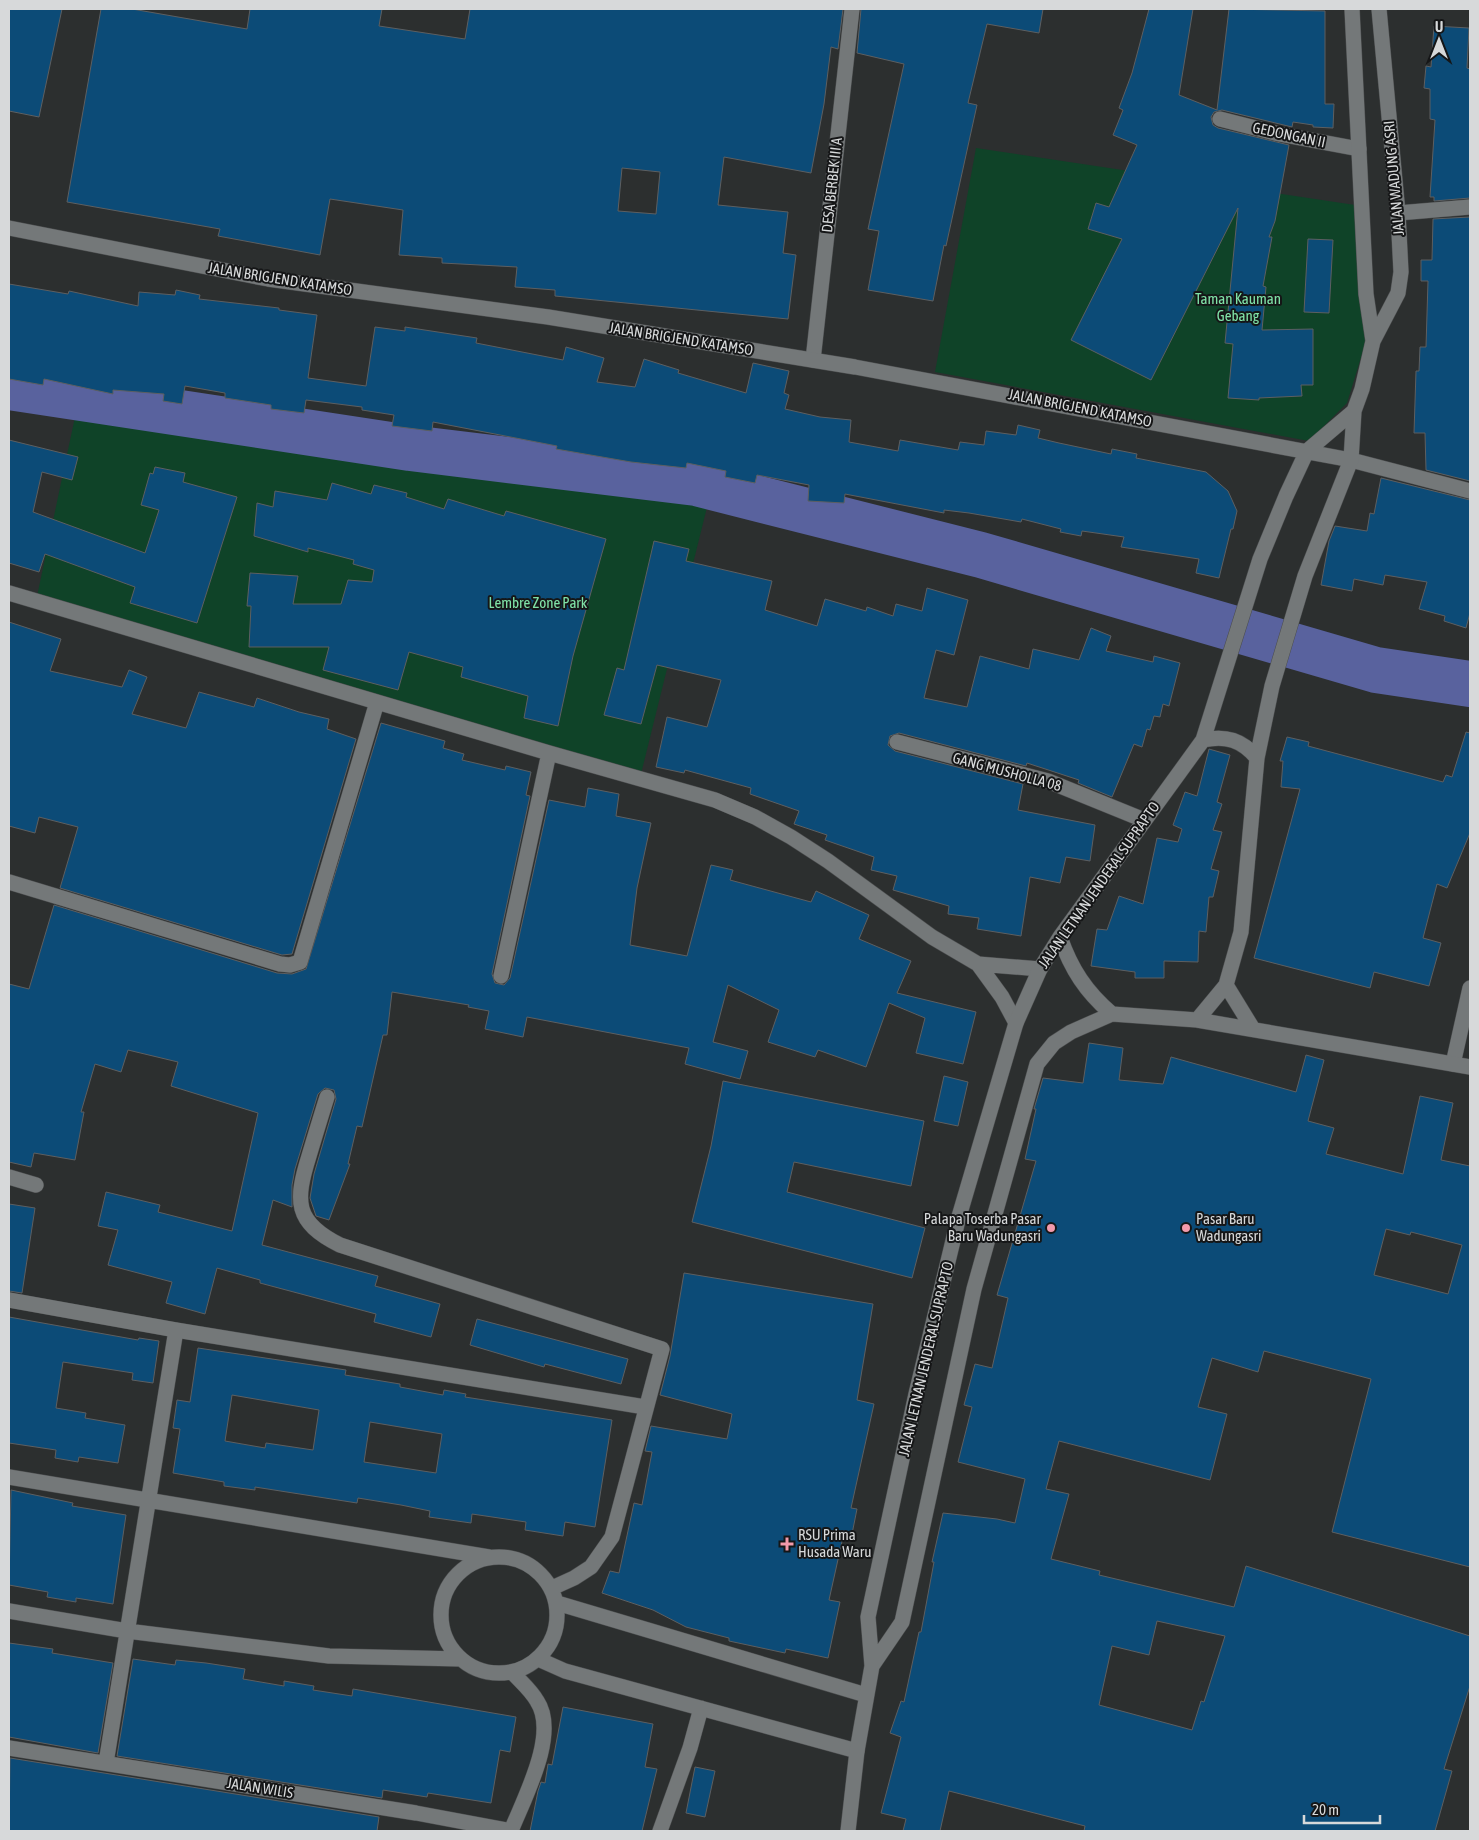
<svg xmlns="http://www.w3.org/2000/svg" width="1479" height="1840" font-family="'Asap Condensed',sans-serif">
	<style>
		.green { fill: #0f4328 }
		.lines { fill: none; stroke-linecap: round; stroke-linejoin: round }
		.river { stroke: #59629e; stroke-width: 46 }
		.building { fill: #0c4b77; stroke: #5d5f61; fill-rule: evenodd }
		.street-casing { stroke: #4b4d4e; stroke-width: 16 }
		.secondary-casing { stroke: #4b4d4e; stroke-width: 16 }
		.street { stroke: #747879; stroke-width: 15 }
		.secondary { stroke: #747879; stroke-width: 15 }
		.poi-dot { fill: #f29aac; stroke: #151617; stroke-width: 2 }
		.labels { text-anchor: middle; stroke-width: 4; stroke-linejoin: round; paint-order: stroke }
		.street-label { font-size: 15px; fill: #d7d9da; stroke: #151617 }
		.park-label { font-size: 15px; fill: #80e3a8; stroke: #151617 }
		.poi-label { font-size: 15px; fill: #d7d9da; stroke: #151617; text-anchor: start }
	</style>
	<rect width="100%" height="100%" fill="#2c2f2f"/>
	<path class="green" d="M 976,148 L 1355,205 L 1375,312 L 1347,403 L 1309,441 L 935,372 Z
		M 79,398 L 712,487 L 640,778 L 36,601 Z"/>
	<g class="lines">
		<path class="river" d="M 9,387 L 410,448 L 696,483 L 981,555 L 1376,670 L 1470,684"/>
	</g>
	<path class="building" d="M 9,9 L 62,9 L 39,117 L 9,111 Z
		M 101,9 L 132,9 L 247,29 L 250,9 L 382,9 L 379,26 L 465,39 L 470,9 L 843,9 L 838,49 L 831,47 L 824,104 L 811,173 L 724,157 L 718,205 L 788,212 L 783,253 L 796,255 L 788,319 L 555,296 L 555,290 L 515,287 L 517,267 L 442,263 L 442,258 L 399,255 L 403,210 L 330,199 L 320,255 L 218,236 L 220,229 L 67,202 ZM 622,168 L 660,172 L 656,214 L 618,211 Z
		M 861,9 L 1043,9 L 1039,33 L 987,24 L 968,103 L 977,105 L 946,246 L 944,245 L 933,301 L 868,290 L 879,231 L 868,229 L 904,64 L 857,53 Z
		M 1149,9 L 1193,9 L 1179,95 L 1217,110 L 1229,9 L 1325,11 L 1325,104 L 1334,104 L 1333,128 L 1313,127 L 1313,125 L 1293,122 L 1292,127 L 1222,110 L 1214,112 L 1211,117 L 1213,125 L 1218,128 L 1289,145 L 1275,221 L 1269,237 L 1272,237 L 1263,286 L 1266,287 L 1262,330 L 1313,329 L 1313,385 L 1301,385 L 1302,396 L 1259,398 L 1259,400 L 1228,398 L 1233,344 L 1225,343 L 1238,208 L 1151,380 L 1071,340 L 1122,239 L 1088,229 L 1096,203 L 1109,207 L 1137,145 L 1113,135 L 1123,110 L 1119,108 L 1132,73 Z
		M 1434,26 L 1469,28 L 1467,68 L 1470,69 L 1470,198 L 1434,201 L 1434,197 L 1430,197 L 1435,120 L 1430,119 L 1430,89 L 1424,88 L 1426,66 L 1431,67 Z
		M 1470,217 L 1470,481 L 1426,470 L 1425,433 L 1414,433 L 1416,371 L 1419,371 L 1420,347 L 1426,347 L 1428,281 L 1421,281 L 1421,260 L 1432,260 L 1433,219 Z
		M 1308,239 L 1333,240 L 1329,313 L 1304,312 Z
		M 9,284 L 68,294 L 69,291 L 138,306 L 139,292 L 175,295 L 176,290 L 200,295 L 199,299 L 279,308 L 279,310 L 317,315 L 308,378 L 366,386 L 375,327 L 405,331 L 405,327 L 477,338 L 476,343 L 563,360 L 566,347 L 604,358 L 597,382 L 635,387 L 644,359 L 679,370 L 678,373 L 746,393 L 753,363 L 789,371 L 784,393 L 789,395 L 785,409 L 820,417 L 851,420 L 849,442 L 898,451 L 900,440 L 958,450 L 960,442 L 984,445 L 986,431 L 1016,435 L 1018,425 L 1040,430 L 1038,438 L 1059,443 L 1111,454 L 1112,449 L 1137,454 L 1136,458 L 1206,472 L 1228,491 L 1237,511 L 1233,529 L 1231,529 L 1219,578 L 1196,573 L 1199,559 L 1121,547 L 1124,537 L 1082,531 L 1081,536 L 1060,532 L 1061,529 L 1022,519 L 1021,522 L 969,513 L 944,510 L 944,513 L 845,494 L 844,503 L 808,501 L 809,485 L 757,475 L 755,483 L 725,477 L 726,471 L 687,463 L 686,468 L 631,462 L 556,449 L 557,446 L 433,422 L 432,431 L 392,426 L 394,415 L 362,410 L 362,407 L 306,400 L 304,413 L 271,409 L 271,405 L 225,398 L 225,393 L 185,386 L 182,404 L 163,401 L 164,394 L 113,390 L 113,394 L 44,379 L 43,385 L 9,379 Z
		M 9,440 L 78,457 L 72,480 L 42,472 L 33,512 L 145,553 L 159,510 L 141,505 L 150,473 L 153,474 L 155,467 L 185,473 L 183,482 L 237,497 L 197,623 L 130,603 L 135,587 L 45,554 L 39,572 L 9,563 Z
		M 1381,478 L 1470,500 L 1470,613 L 1466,628 L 1444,621 L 1445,616 L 1419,609 L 1427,582 L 1385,575 L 1383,585 L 1354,579 L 1352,591 L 1321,585 L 1329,541 L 1335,526 L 1367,531 L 1370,513 L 1374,514 Z
		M 332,483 L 371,494 L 374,485 L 407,493 L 406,497 L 444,509 L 448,499 L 504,516 L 506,511 L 606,539 L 573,656 L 558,726 L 524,718 L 528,696 L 461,677 L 463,667 L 409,652 L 398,690 L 323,670 L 329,647 L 249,647 L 251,606 L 247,606 L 250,573 L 298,576 L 293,604 L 341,604 L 348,580 L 372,582 L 374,570 L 353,564 L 354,560 L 308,548 L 308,552 L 254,536 L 257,503 L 273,507 L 275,491 L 327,500 Z
		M 654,541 L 689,549 L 686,561 L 772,581 L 765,610 L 817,626 L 825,599 L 866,611 L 867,607 L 893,616 L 896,604 L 922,611 L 927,588 L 968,600 L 954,655 L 936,650 L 924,698 L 967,707 L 980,656 L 1029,669 L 1033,649 L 1079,660 L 1091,628 L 1111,636 L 1106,651 L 1153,662 L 1154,656 L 1180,663 L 1169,706 L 1163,704 L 1160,717 L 1154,716 L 1150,730 L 1147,729 L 1142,747 L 1134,744 L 1112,797 L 1078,783 L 1079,780 L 1027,763 L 1026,766 L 899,733 L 890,736 L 888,745 L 895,751 L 1023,784 L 1018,810 L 1095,825 L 1090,861 L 1066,857 L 1060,883 L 1030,877 L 1021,936 L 977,929 L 979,918 L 948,914 L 949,906 L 893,890 L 897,876 L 871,870 L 874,857 L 825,840 L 827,835 L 794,824 L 799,811 L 750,794 L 751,788 L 685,770 L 684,773 L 656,767 L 667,717 L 707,727 L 721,680 L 657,665 L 641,724 L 604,715 L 617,668 L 624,670 Z
		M 9,622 L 61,639 L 50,671 L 122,687 L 129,670 L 147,677 L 132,714 L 186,728 L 199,692 L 254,707 L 257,698 L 299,712 L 329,719 L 327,729 L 356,739 L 292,954 L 282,955 L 60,888 L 78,827 L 39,817 L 35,833 L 9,826 Z
		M 381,723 L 445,741 L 443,748 L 464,754 L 462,760 L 505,770 L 506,766 L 531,772 L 526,795 L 530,796 L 492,974 L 495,983 L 504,985 L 510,978 L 549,800 L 585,807 L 588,788 L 619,794 L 616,816 L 651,823 L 637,888 L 630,945 L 687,956 L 711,865 L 733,870 L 730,880 L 811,902 L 816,891 L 869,915 L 859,939 L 911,961 L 897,993 L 976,1012 L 963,1064 L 916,1053 L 925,1018 L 889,1003 L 866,1067 L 818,1050 L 815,1057 L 768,1042 L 779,1010 L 728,985 L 713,1042 L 748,1051 L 740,1079 L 685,1064 L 689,1048 L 527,1017 L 523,1037 L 485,1029 L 489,1011 L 468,1007 L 469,1005 L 392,992 L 387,1035 L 383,1035 L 362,1127 L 357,1126 L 348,1164 L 350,1164 L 329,1220 L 316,1216 L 310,1198 L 314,1174 L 336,1099 L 334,1090 L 325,1088 L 318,1094 L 295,1169 L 292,1185 L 292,1207 L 273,1200 L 262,1245 L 378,1276 L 375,1286 L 440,1304 L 431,1337 L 374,1322 L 376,1314 L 260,1283 L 260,1280 L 217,1268 L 205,1314 L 166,1303 L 172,1282 L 108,1265 L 118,1230 L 98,1226 L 106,1192 L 160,1205 L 158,1212 L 232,1231 L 258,1113 L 171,1086 L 178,1062 L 128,1050 L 121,1072 L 95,1064 L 81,1112 L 84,1112 L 75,1160 L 34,1153 L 31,1167 L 9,1162 L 9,984 L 29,989 L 54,905 L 277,973 L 292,974 L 306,969 Z
		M 1466,732 L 1470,733 L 1470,833 L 1447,888 L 1437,884 L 1423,938 L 1441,943 L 1429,986 L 1374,972 L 1370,988 L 1254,958 L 1300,789 L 1281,787 L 1283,761 L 1280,761 L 1287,737 L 1309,742 L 1308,746 L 1443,782 L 1446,775 L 1452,777 Z
		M 1209,749 L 1230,755 L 1217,802 L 1222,804 L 1213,830 L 1222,832 L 1211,869 L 1219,871 L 1213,897 L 1209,897 L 1206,932 L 1199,931 L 1198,962 L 1164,961 L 1164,978 L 1135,978 L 1135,972 L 1091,966 L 1097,929 L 1107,930 L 1119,896 L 1143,904 L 1157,838 L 1178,842 L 1182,829 L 1173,825 L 1185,792 L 1197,796 Z
		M 1089,1043 L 1123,1048 L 1119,1080 L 1163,1084 L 1171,1057 L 1296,1092 L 1306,1055 L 1324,1060 L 1308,1121 L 1334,1128 L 1326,1154 L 1403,1174 L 1420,1096 L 1453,1103 L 1441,1160 L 1470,1166 L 1470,1567 L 1332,1532 L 1371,1379 L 1264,1351 L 1258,1372 L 1212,1358 L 1198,1407 L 1227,1414 L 1210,1480 L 1059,1441 L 1046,1489 L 1069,1494 L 1051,1559 L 1100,1571 L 1099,1575 L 1234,1607 L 1246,1566 L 1470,1636 L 1470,1686 L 1444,1769 L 1452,1771 L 1435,1831 L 1084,1831 L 1085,1826 L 949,1791 L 940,1831 L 903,1831 L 906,1819 L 881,1813 L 901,1737 L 890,1733 L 901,1701 L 904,1702 L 919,1632 L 921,1632 L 934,1562 L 932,1562 L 943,1513 L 997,1519 L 1015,1523 L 1025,1479 L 958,1462 L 972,1407 L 964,1405 L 975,1364 L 992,1368 L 1008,1298 L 997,1295 L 1036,1161 L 1025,1159 L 1036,1109 L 1034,1109 L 1043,1078 L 1083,1083 ZM 1386,1229 L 1410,1235 L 1411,1232 L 1462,1245 L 1448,1294 L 1374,1275 ZM 1157,1621 L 1225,1636 L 1204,1702 L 1201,1701 L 1192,1730 L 1099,1705 L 1112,1646 L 1149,1655 Z
		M 944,1076 L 968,1082 L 958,1126 L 934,1121 Z
		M 723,1081 L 924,1121 L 911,1186 L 794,1162 L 787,1192 L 925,1228 L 912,1278 L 692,1222 L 711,1146 Z
		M 9,1204 L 35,1208 L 22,1293 L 9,1291 Z
		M 684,1273 L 873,1304 L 857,1400 L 874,1404 L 851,1508 L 857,1509 L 851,1539 L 843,1537 L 829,1600 L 840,1602 L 828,1658 L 786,1649 L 785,1653 L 729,1641 L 729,1638 L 686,1627 L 653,1610 L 602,1593 L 610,1571 L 619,1573 L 634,1503 L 642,1505 L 652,1452 L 645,1451 L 651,1426 L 727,1439 L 732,1414 L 660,1395 L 670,1356 Z
		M 9,1317 L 138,1340 L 139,1338 L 159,1341 L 153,1383 L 132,1380 L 133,1373 L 63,1362 L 56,1408 L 86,1413 L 85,1418 L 125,1425 L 118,1463 L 79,1457 L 78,1462 L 55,1458 L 56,1450 L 9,1443 Z
		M 477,1319 L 628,1359 L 621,1384 L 545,1364 L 544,1367 L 470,1345 Z
		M 198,1348 L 346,1370 L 345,1375 L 400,1384 L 400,1387 L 443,1395 L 444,1390 L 466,1394 L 465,1397 L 612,1420 L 595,1527 L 565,1522 L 563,1536 L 525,1530 L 526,1522 L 472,1514 L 471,1523 L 429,1517 L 430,1511 L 401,1505 L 358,1498 L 357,1503 L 255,1487 L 255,1490 L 224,1486 L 224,1482 L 173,1473 L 180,1429 L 173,1428 L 177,1400 L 190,1402 ZM 232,1395 L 319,1410 L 313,1450 L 266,1443 L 265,1448 L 225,1441 ZM 370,1422 L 442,1434 L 436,1473 L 364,1462 Z
		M 11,1490 L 73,1503 L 72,1506 L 126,1515 L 113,1604 L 76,1598 L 76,1602 L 47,1597 L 48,1592 L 9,1585 Z
		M 9,1643 L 53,1649 L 52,1653 L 113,1663 L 98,1753 L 9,1737 Z
		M 133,1659 L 175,1665 L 176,1660 L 206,1663 L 245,1669 L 243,1679 L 284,1686 L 284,1681 L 314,1686 L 313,1690 L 352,1696 L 353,1689 L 516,1717 L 510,1752 L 500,1750 L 491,1803 L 428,1793 L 427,1797 L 383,1790 L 382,1798 L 117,1756 Z
		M 563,1707 L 653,1724 L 645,1767 L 657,1769 L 642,1831 L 530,1831 L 538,1791 L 541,1782 L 545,1783 L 548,1764 L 552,1765 Z
		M 10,1758 L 379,1817 L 377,1831 L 9,1831 Z
		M 695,1767 L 715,1771 L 705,1817 L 686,1813 Z"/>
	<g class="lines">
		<defs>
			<path id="street" d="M 1220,119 L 1279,134 L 1359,149
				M 1398,213 L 1470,207
				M 813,360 L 852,9
				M 1351,460 L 1470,491
				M 9,593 L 549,753 L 715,800 L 755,817 L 791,837 L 828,861 L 932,937 L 978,964 L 1040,969
				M 897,742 L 1048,781 L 1144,820
				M 9,882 L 280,964 L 290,965 L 300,962 L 377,702
				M 978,964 L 1002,997 L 1016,1023
				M 501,976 L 549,753
				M 1453,1064 L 1470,988
				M 327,1097 C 321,1116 315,1136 309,1156 C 295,1201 294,1222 340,1245 L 662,1349 L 612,1537 L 591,1567 L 574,1578 L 552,1588
				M 9,1177 L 36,1185
				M 9,1300 L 176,1330 L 645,1407
				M 9,1477 L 489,1557
				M441 1615a58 58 0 1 1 116 0a58 58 0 1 1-116 0Z
				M 557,1603 L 866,1695
				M 9,1611 L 127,1631 L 329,1656 L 461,1659
				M 538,1659 L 565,1671 L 857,1751
				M 9,1748 L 416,1813 L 512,1831
				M 106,1763 L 176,1330
				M 511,1831 C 524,1798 559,1734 537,1701 C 531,1690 520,1681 512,1672
				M 660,1831 L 690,1748 L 701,1708"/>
			<path id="secondary" d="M 1352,9 L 1366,294 L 1373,341
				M 9,228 L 268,279 L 548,317 L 855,367 L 1351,460
				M 1203,740 C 1226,735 1242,740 1257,758
				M 1060,937 C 1071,969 1086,992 1112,1014
				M 1226,985 L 1253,1029
				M 1197,1020 L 1226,985 L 1241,932 L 1257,758 L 1272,686 L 1305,576 L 1351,460 L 1354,411 L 1362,389 L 1373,341 L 1398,293 L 1401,272 L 1398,213 L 1379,9
				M 872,1666 L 902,1622 L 974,1289 L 1037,1064 L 1054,1043 L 1071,1032 L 1112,1014 L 1197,1020 L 1470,1067
				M 848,1831 L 857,1751 L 872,1666 L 868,1617 L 916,1394 L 958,1220 L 1016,1023 L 1040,969 L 1060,937 L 1203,740 L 1260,559 L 1286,496 L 1307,451 L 1354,411"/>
		</defs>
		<use href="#street" class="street-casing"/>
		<use href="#secondary" class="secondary-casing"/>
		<use href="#street" class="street"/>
		<use href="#secondary" class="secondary"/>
	</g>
	<g class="poi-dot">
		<circle cx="1051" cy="1228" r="5"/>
		<circle cx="1186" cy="1228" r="5"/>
		<path d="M784.5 1536.5h5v5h5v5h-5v5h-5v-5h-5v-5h5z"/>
	</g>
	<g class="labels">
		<g class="street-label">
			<text transform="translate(1289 135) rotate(12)" y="5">GEDONGAN II</text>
			<text transform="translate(1394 178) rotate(-95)" y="5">JALAN WADUNG ASRI</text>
			<text transform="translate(832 185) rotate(-84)" y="5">DESA BERBEK III A</text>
			<text transform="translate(280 279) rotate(9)" y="5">JALAN BRIGJEND KATAMSO</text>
			<text transform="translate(681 339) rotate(9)" y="5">JALAN BRIGJEND KATAMSO</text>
			<text transform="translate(1080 408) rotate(11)" y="5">JALAN BRIGJEND KATAMSO</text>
			<text transform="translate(1007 772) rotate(15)" y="5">GANG MUSHOLLA 08</text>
			<text transform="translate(1099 885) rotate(-55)" y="5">JALAN LETNAN JENDERAL SUPRAPTO</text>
			<text transform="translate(926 1359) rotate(-77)" y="5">JALAN LETNAN JENDERAL SUPRAPTO</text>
			<text transform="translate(260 1788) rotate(9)" y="5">JALAN WILIS</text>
		</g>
		<g class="park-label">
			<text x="1238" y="304">Taman Kauman<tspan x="1238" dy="17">Gebang</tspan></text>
			<text x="538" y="608">Lembre Zone Park</text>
		</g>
		<g class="poi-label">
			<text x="1041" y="1224" text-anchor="end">Palapa Toserba Pasar<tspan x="1041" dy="17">Baru Wadungasri</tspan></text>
			<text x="1196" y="1224">Pasar Baru<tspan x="1196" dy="17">Wadungasri</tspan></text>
			<text x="798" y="1540">RSU Prima<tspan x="798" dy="17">Husada Waru</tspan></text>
		</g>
	</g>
	<rect width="1479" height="1840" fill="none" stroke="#d7d9da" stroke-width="20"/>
	<g transform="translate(1439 40)" stroke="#151617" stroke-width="4" paint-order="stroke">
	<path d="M0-4L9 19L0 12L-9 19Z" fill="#d7d9da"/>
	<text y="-8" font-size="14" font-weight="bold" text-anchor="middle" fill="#d7d9da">U</text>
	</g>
	<path d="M1304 1815v8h76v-8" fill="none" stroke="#d7d9da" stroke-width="2.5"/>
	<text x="1312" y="1815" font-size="15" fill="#d7d9da" stroke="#151617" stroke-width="4" paint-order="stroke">20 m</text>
</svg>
